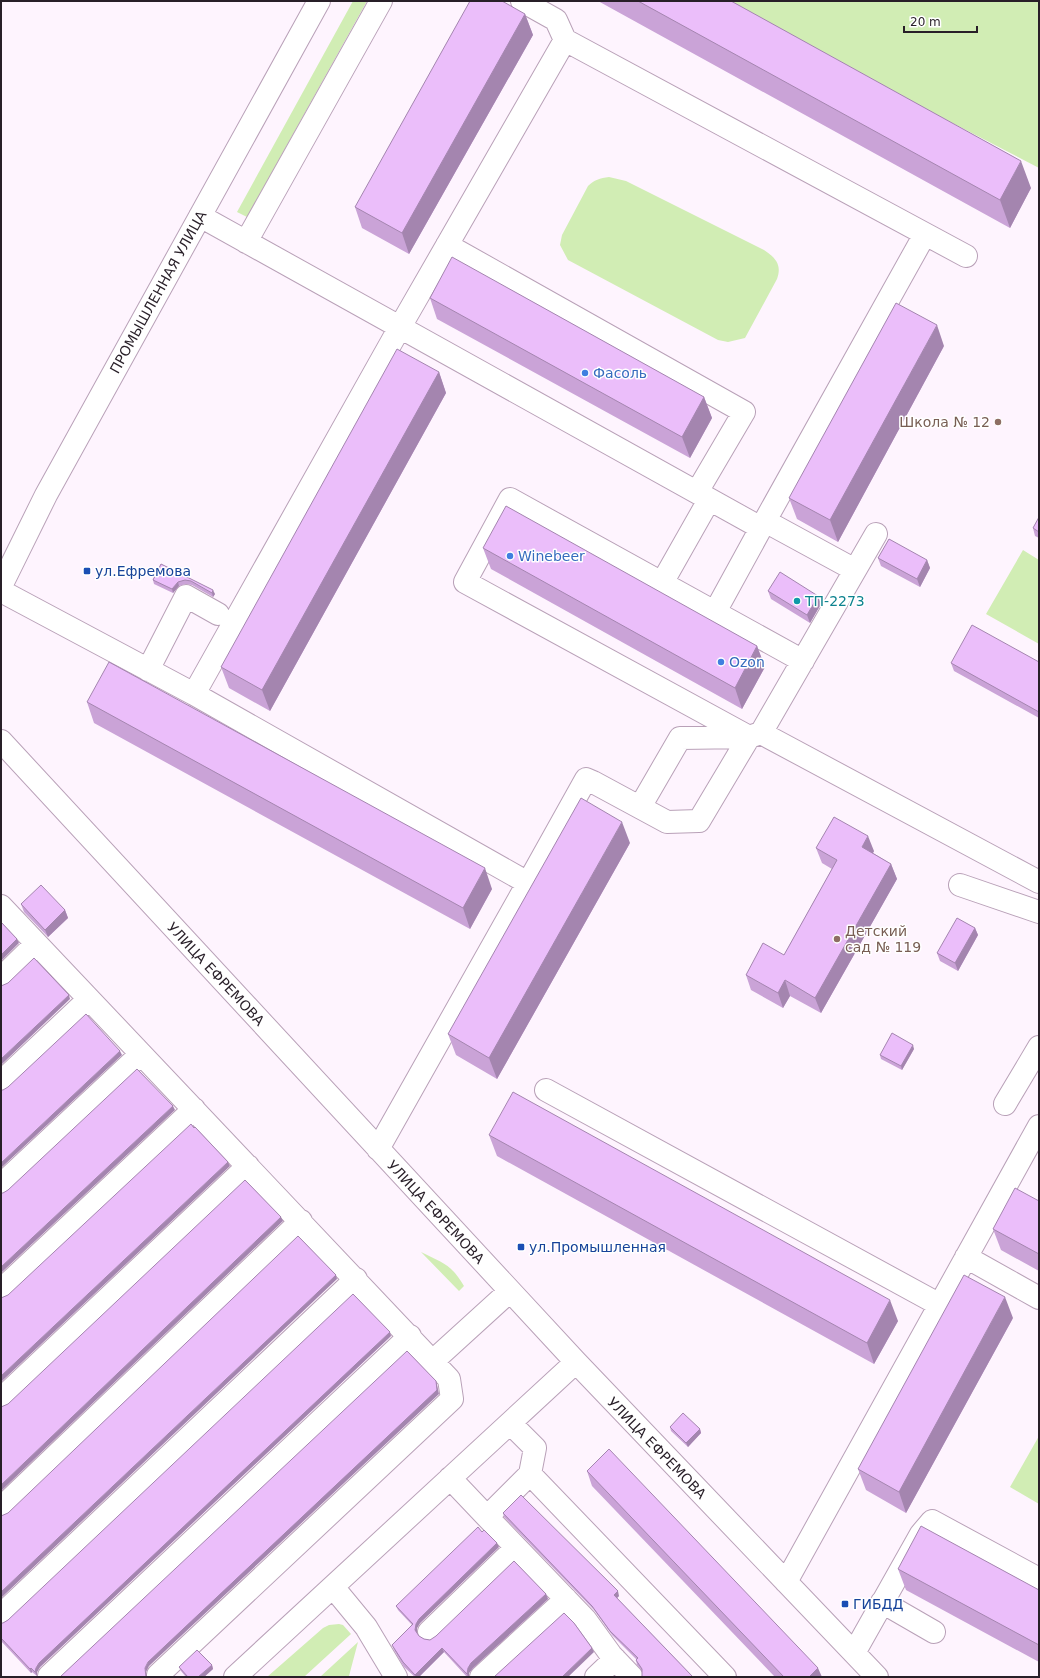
<svg xmlns="http://www.w3.org/2000/svg" width="1040" height="1678" font-family="'DejaVu Sans',sans-serif">
	<style>
		.green { fill: #d1edb4 }
		.lines { fill: none; stroke-linecap: round; stroke-linejoin: round }
		.minor-casing { stroke: #b9a1b8; stroke-width: 24 }
		.minor { stroke: #fff; stroke-width: 22 }
		.wall { fill: #caa3d7 }
		.shaded-wall { fill: #a485af }
		.building { fill: #ebbefa; stroke: #a485af }
		.shop-dot { fill: #3f7fe0; stroke: #fff; stroke-width: 1.5 }
		.education-dot { fill: #8d6e63; stroke: #fff; stroke-width: 1.5 }
		.transit-dot { fill: #1a4fb4; stroke: #fff; stroke-width: 1.5 }
		.culture-dot { fill: #0f9aa8; stroke: #fff; stroke-width: 1.5 }
		.labels { text-anchor: middle; stroke-width: 3; stroke-linejoin: round; paint-order: stroke }
		.street-label { font-size: 14px; fill: #281f28; stroke: #fff }
		.shop-label { font-size: 14px; fill: #366cbe; stroke: #fff; text-anchor: start }
		.education-label { font-size: 14px; fill: #785e54; stroke: #fff; text-anchor: end }
		.transit-label { font-size: 14px; fill: #164399; stroke: #fff; text-anchor: start }
		.culture-label { font-size: 14px; fill: #0d838f; stroke: #fff; text-anchor: start }
	</style>
	<rect width="100%" height="100%" fill="#fef4fe"/>
	<path class="green" d="M 353,1 L 367,1 L 247,217 L 237,212 Z
		M 717,1 L 1039,1 L 1039,168 Z
		M 609,177 L 626,181 L 764,250 C 776,258 782,265 777,279 L 745,338 L 728,342 L 718,340 L 568,260 L 560,245 L 562,235 L 588,186 C 594,180 600,178 609,177 Z
		M 1023,550 L 1039,560 L 1039,644 L 986,614 Z
		M 421,1252 C 443,1263 451,1264 464,1286 L 459,1291 Z
		M 1039,1436 L 1039,1504 L 1010,1487 Z
		M 339,1624 L 343,1625 L 351,1634 L 304,1677 L 267,1677 L 323,1628 L 329,1625 Z
		M 358,1642 L 349,1676 L 347,1677 L 320,1677 Z"/>
	<g class="lines">
		<defs>
			<path id="minor" d="M 522,1 L 556,20 L 565,40 L 966,256
				M 200,216 L 761,528 L 925,234
				M 246,242 L 381,1
				M 447,245 L 744,412 L 697,492
				M 765,521 L 855,570
				M 662,583 L 709,500
				M 1,586 L 46,495 L 319,1
				M 1,591 L 194,694 L 528,883 L 586,779 L 593,782 L 667,822 L 699,821 L 749,737 L 680,738 L 640,807
				M 715,612 L 761,528
				M 803,661 L 510,499 L 465,582 L 749,737 L 761,733 L 1039,882
				M 148,670 L 186,596 L 218,614
				M 194,694 L 400,327 L 565,40
				M 761,733 L 876,534
				M 1,741 L 576,1362 L 877,1677
				M 960,885 L 1039,912
				M 1,906 L 449,1379 L 452,1399 L 158,1675
				M 1,978 L 36,944
				M 1,1082 L 89,999
				M 546,1090 L 940,1305
				M 1005,1104 L 1039,1047
				M 378,1149 L 528,883
				M 1,1185 L 141,1054
				M 966,1257 L 1039,1298
				M 1,1290 L 194,1109
				M 433,1361 L 510,1291
				M 1,1399 L 248,1166
				M 510,1423 L 535,1448 L 530,1474 L 487,1517 L 585,1619 L 611,1655 L 632,1677
				M 530,1474 L 725,1677
				M 450,1478 L 487,1517
				M 1,1508 L 301,1221
				M 786,1582 L 1039,1126
				M 333,1587 L 366,1627 L 396,1677
				M 882,1602 L 934,1632
				M 1,1615 L 356,1279
				M 429,1632 L 516,1548
				M 854,1653 L 921,1534 L 932,1521 L 1039,1579
				M 49,1676 L 410,1336
				M 235,1677 L 576,1362
				M 481,1677 L 566,1599
				M 596,1677 L 615,1659"/>
		</defs>
		<use href="#minor" class="minor-casing"/>
		<use href="#minor" class="minor"/>
	</g>
	<path class="wall" d="M 598,1 L 731,1 L 1031,188 L 1010,228 Z
		M 525,14 L 533,35 L 409,254 L 362,228 L 355,207 Z
		M 430,298 L 704,397 L 712,418 L 690,458 L 437,319 Z
		M 944,346 L 838,542 L 797,519 L 789,498 Z
		M 439,372 L 446,393 L 270,711 L 229,688 L 221,667 Z
		M 1039,517 L 1039,538 L 1035,536 L 1033,528 Z
		M 483,548 L 757,646 L 765,667 L 742,709 L 491,569 Z
		M 878,558 L 927,560 L 930,568 L 920,587 L 881,566 Z
		M 161,564 L 215,594 L 213,597 L 192,585 L 186,584 L 179,586 L 173,593 L 154,584 L 153,580 Z
		M 768,591 L 821,604 L 810,623 L 771,599 Z
		M 1039,662 L 1039,718 L 954,671 L 951,663 Z
		M 87,702 L 492,889 L 470,929 L 94,723 Z
		M 630,843 L 497,1079 L 456,1055 L 448,1034 Z
		M 816,848 L 874,851 L 873,853 L 891,864 L 897,879 L 821,1013 L 790,996 L 783,1008 L 751,990 L 746,975 L 784,955 L 832,869 L 822,863 Z
		M 21,904 L 65,910 L 68,918 L 48,937 L 24,912 Z
		M 975,928 L 978,935 L 958,971 L 940,961 L 937,953 Z
		M 914,1049 L 902,1070 L 881,1059 L 880,1055 Z
		M 489,1135 L 898,1321 L 874,1364 L 497,1156 Z
		M 1039,1201 L 1039,1271 L 1001,1250 L 993,1229 Z
		M 1013,1318 L 906,1513 L 866,1490 L 858,1469 Z
		M 391,1336 L 40,1667 L 37,1672 L 37,1676 L 32,1672 L 31,1673 L 1,1641 L 1,1623 L 3,1623 L 8,1620 Z
		M 670,1427 L 700,1429 L 701,1433 L 688,1447 L 671,1431 Z
		M 587,1471 L 822,1677 L 775,1677 L 592,1486 Z
		M 503,1513 L 619,1596 L 617,1598 L 693,1677 L 642,1671 L 637,1665 L 636,1660 L 637,1660 L 612,1635 L 594,1610 L 504,1517 Z
		M 499,1547 L 420,1623 L 417,1628 L 417,1633 L 419,1636 L 424,1639 L 430,1640 L 546,1594 L 548,1599 L 473,1668 L 469,1673 L 469,1677 L 467,1677 L 444,1652 L 419,1677 L 415,1677 L 404,1667 L 394,1650 L 392,1645 L 412,1625 L 398,1610 L 396,1606 Z
		M 898,1569 L 1039,1590 L 1039,1662 L 906,1590 Z
		M 212,1665 L 213,1669 L 204,1677 L 186,1677 L 181,1671 L 179,1667 Z"/>
	<path class="shaded-wall" d="M 525,14 L 533,35 L 409,254 L 402,233 Z
		M 1021,161 L 1031,188 L 1010,228 L 1000,200 Z
		M 937,325 L 944,346 L 838,542 L 830,520 Z
		M 439,372 L 446,393 L 270,711 L 262,690 Z
		M 704,397 L 712,418 L 690,458 L 682,437 Z
		M 927,560 L 930,568 L 920,587 L 917,579 Z
		M 178,582 L 179,586 L 173,593 L 172,589 Z
		M 213,590 L 215,594 L 213,597 L 212,593 Z
		M 818,596 L 821,604 L 810,623 L 807,615 Z
		M 757,646 L 765,667 L 742,709 L 735,688 Z
		M 622,822 L 630,843 L 497,1079 L 489,1058 Z
		M 868,836 L 874,851 L 868,862 L 862,847 Z
		M 891,864 L 897,879 L 821,1013 L 815,998 Z
		M 485,868 L 492,889 L 470,929 L 463,908 Z
		M 65,910 L 68,918 L 48,937 L 45,930 Z
		M 975,928 L 978,935 L 958,971 L 955,963 Z
		M 17,939 L 19,943 L 1,961 L 1,955 Z
		M 785,980 L 790,996 L 783,1008 L 778,993 Z
		M 69,995 L 70,999 L 1,1065 L 1,1059 Z
		M 913,1045 L 914,1049 L 902,1070 L 901,1066 Z
		M 120,1051 L 122,1055 L 1,1168 L 1,1163 Z
		M 173,1106 L 175,1110 L 1,1273 L 1,1267 Z
		M 228,1162 L 230,1166 L 1,1382 L 1,1376 Z
		M 281,1217 L 283,1221 L 1,1491 L 1,1485 Z
		M 336,1275 L 337,1279 L 1,1598 L 1,1592 Z
		M 1005,1297 L 1013,1318 L 906,1513 L 899,1492 Z
		M 890,1300 L 898,1321 L 874,1364 L 867,1343 Z
		M 390,1332 L 391,1336 L 40,1667 L 37,1672 L 37,1676 L 35,1672 L 36,1668 L 39,1663 Z
		M 436,1381 L 437,1385 L 439,1394 L 149,1666 L 146,1672 L 147,1677 L 146,1677 L 145,1668 L 148,1662 Z
		M 700,1429 L 701,1433 L 688,1447 L 686,1443 Z
		M 497,1543 L 499,1547 L 420,1623 L 417,1628 L 417,1635 L 415,1630 L 416,1624 L 419,1619 Z
		M 618,1591 L 619,1596 L 616,1599 L 614,1595 Z
		M 546,1594 L 548,1599 L 473,1668 L 469,1673 L 469,1677 L 468,1677 L 467,1674 L 468,1668 L 471,1663 Z
		M 442,1648 L 444,1652 L 419,1677 L 416,1677 L 415,1675 Z
		M 592,1648 L 594,1652 L 568,1677 L 562,1677 Z
		M 212,1665 L 213,1669 L 204,1677 L 198,1677 Z
		M 31,1668 L 32,1672 L 31,1673 L 30,1669 Z
		M 818,1668 L 822,1677 L 809,1677 Z"/>
	<path class="building" d="M 470,1 L 502,1 L 525,14 L 402,233 L 355,207 Z
		M 638,1 L 731,1 L 1021,161 L 1000,200 Z
		M 452,257 L 704,397 L 682,437 L 430,298 Z
		M 896,303 L 937,325 L 830,520 L 789,498 Z
		M 397,349 L 439,372 L 262,690 L 221,667 Z
		M 506,506 L 757,646 L 735,688 L 483,548 Z
		M 1039,517 L 1039,532 L 1033,528 Z
		M 889,539 L 927,560 L 917,579 L 878,558 Z
		M 161,564 L 213,590 L 212,593 L 191,581 L 185,580 L 178,582 L 172,589 L 153,580 Z
		M 780,572 L 818,596 L 807,615 L 768,591 Z
		M 972,625 L 1039,662 L 1039,712 L 951,663 Z
		M 109,662 L 485,868 L 463,908 L 87,702 Z
		M 581,798 L 622,822 L 489,1058 L 448,1034 Z
		M 834,817 L 868,836 L 862,847 L 891,864 L 815,998 L 785,980 L 778,993 L 746,975 L 763,943 L 784,955 L 837,860 L 816,848 Z
		M 41,885 L 65,910 L 45,930 L 21,904 Z
		M 957,918 L 975,928 L 955,963 L 937,953 Z
		M 1,922 L 17,939 L 1,955 Z
		M 34,958 L 69,995 L 1,1059 L 1,986 L 8,983 Z
		M 86,1014 L 120,1051 L 1,1163 L 1,1090 L 3,1090 L 8,1087 Z
		M 892,1033 L 913,1045 L 901,1066 L 880,1055 Z
		M 137,1069 L 173,1106 L 1,1267 L 1,1193 L 3,1193 L 8,1190 Z
		M 513,1092 L 890,1300 L 867,1343 L 489,1135 Z
		M 191,1124 L 194,1128 L 195,1127 L 228,1162 L 1,1376 L 1,1298 L 8,1295 Z
		M 245,1180 L 281,1217 L 1,1485 L 1,1407 L 8,1404 Z
		M 1015,1188 L 1039,1201 L 1039,1254 L 993,1229 Z
		M 298,1236 L 336,1275 L 1,1592 L 1,1516 L 8,1513 Z
		M 964,1275 L 1005,1297 L 899,1492 L 858,1469 Z
		M 353,1294 L 390,1332 L 39,1663 L 36,1668 L 35,1672 L 31,1668 L 30,1669 L 1,1638 L 1,1623 L 3,1623 L 8,1620 Z
		M 407,1351 L 436,1381 L 437,1390 L 148,1662 L 145,1668 L 146,1677 L 60,1677 Z
		M 683,1413 L 700,1429 L 686,1443 L 670,1427 Z
		M 609,1449 L 818,1668 L 809,1677 L 784,1677 L 587,1471 Z
		M 521,1495 L 618,1591 L 614,1595 L 693,1677 L 642,1677 L 642,1669 L 636,1660 L 638,1658 L 610,1631 L 592,1606 L 503,1513 Z
		M 921,1526 L 1039,1590 L 1039,1645 L 898,1569 Z
		M 478,1527 L 482,1532 L 484,1530 L 497,1543 L 419,1619 L 416,1624 L 415,1630 L 419,1636 L 424,1639 L 430,1640 L 436,1636 L 514,1561 L 546,1594 L 471,1663 L 468,1668 L 467,1674 L 442,1648 L 415,1675 L 403,1662 L 392,1645 L 413,1624 L 396,1606 Z
		M 564,1613 L 574,1623 L 592,1648 L 562,1677 L 494,1677 Z
		M 197,1650 L 212,1665 L 198,1677 L 188,1677 L 179,1667 Z"/>
	<g class="shop-dot">
		<circle cx="585" cy="373" r="4"/>
		<circle cx="510" cy="556" r="4"/>
		<circle cx="721" cy="662" r="4"/>
	</g>
	<g class="education-dot">
		<circle cx="998" cy="422" r="4"/>
		<circle cx="837" cy="939" r="4"/>
	</g>
	<g class="transit-dot">
		<rect x="83" y="567" width="8" height="8" rx="2"/>
		<rect x="517" y="1243" width="8" height="8" rx="2"/>
		<rect x="841" y="1600" width="8" height="8" rx="2"/>
	</g>
	<circle class="culture-dot" cx="797" cy="601" r="4"/>
	<g class="labels">
		<g class="street-label">
			<text transform="translate(158 292) rotate(-61)" y="5">ПРОМЫШЛЕННАЯ УЛИЦА</text>
			<text transform="translate(216 974) rotate(47)" y="5">УЛИЦА ЕФРЕМОВА</text>
			<text transform="translate(436 1212) rotate(47)" y="5">УЛИЦА ЕФРЕМОВА</text>
			<text transform="translate(657 1448) rotate(46)" y="5">УЛИЦА ЕФРЕМОВА</text>
		</g>
		<g class="shop-label">
			<text x="593" y="378">Фасоль</text>
			<text x="518" y="561">Winebeer</text>
			<text x="729" y="667">Ozon</text>
		</g>
		<g class="education-label">
			<text x="990" y="427">Школа № 12</text>
			<text x="845" y="936" text-anchor="start">Детский<tspan x="845" dy="16">сад № 119</tspan></text>
		</g>
		<g class="transit-label">
			<text x="95" y="576">ул.Ефремова</text>
			<text x="529" y="1252">ул.Промышленная</text>
			<text x="853" y="1609">ГИБДД</text>
		</g>
		<g class="culture-label">
			<text x="805" y="606">ТП-2273</text>
		</g>
	</g>
	<rect width="1040" height="1678" fill="none" stroke="#281f28" stroke-width="4"/>
	<path d="M904 26v6h73v-6" fill="none" stroke="#281f28" stroke-width="2"/>
	<text x="910" y="26" font-size="12" fill="#281f28" stroke="#ffffff" stroke-width="3" paint-order="stroke">20 m</text>
</svg>
